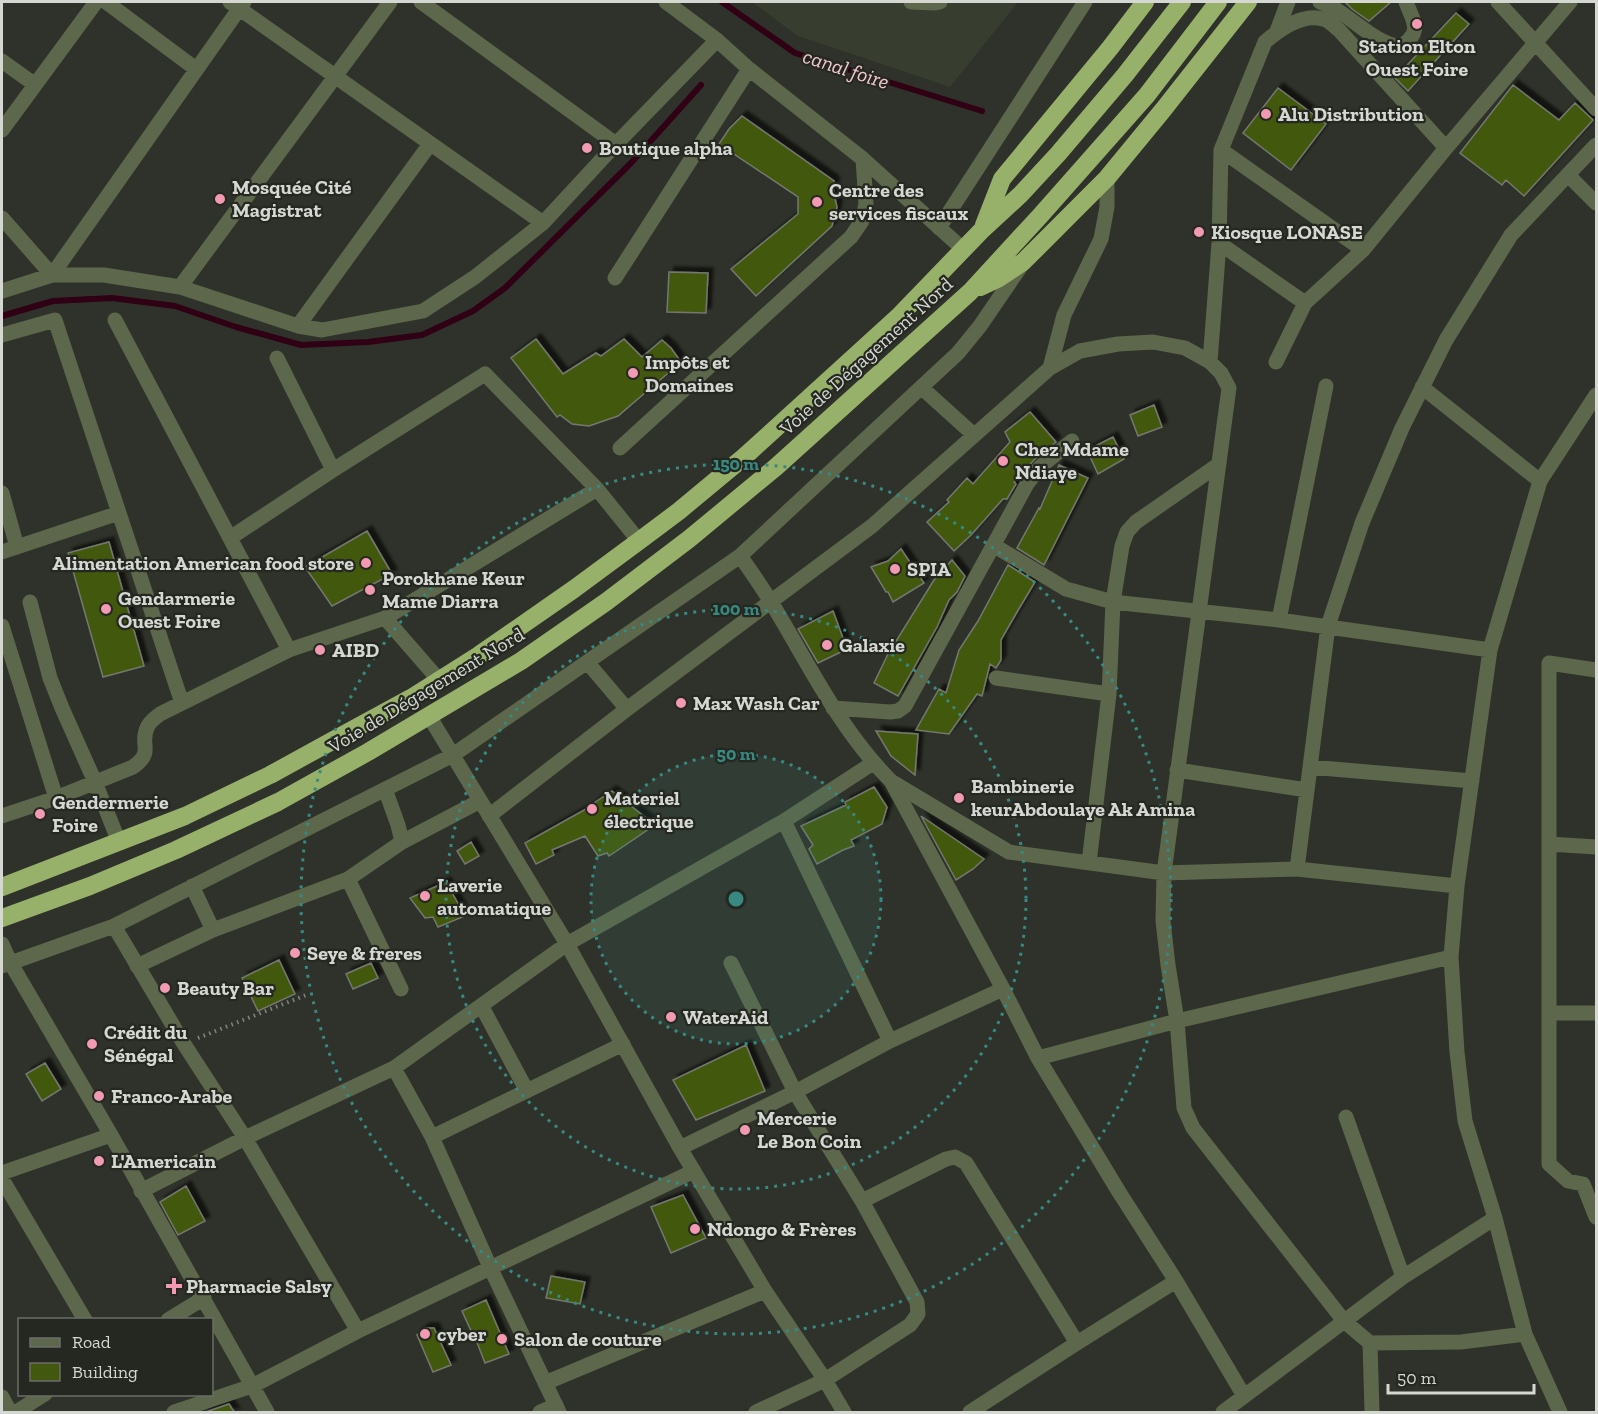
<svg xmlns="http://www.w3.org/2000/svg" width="1598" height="1414" font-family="'Zilla Slab',serif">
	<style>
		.built { fill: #373d2f }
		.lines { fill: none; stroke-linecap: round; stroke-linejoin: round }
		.stream { stroke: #300114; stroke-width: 6 }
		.building { fill: #43580f; stroke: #74786f; stroke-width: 1.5; filter: url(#shadow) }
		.path { stroke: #82847e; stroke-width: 4; stroke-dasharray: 1.5 4.5; stroke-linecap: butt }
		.minor { stroke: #5d674b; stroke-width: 15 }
		.highway { stroke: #98b16a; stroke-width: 18 }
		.ring { fill: none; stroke: #378982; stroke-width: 3; stroke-dasharray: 3 6 }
		.poi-dot { fill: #f19ab2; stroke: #252821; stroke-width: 2 }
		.labels { text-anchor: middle; stroke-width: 4.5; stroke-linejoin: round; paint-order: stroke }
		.poi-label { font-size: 20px; font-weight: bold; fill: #d5d7d2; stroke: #252821; text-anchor: start }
		.street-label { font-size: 20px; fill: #d5d7d2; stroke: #252821 }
		.water-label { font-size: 21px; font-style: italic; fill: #f2c7d1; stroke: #252821 }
		.centre { fill: #378982; stroke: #252821; stroke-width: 3 }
		.ring-label { font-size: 18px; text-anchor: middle; font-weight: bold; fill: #378982; stroke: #252821; stroke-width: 4.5; stroke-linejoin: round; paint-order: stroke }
	</style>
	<defs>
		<filter id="shadow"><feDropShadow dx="5" dy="-5" stdDeviation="1.5" flood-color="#0009"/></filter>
	</defs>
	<rect width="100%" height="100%" fill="#2f322a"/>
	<path class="built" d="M 752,2 L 1018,2 L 950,87 L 798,36 Z"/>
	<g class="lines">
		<path class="stream" d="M 722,2 L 795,53 L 982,111
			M 2,316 L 53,301 L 112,298 L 175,306 L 236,327 L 301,345 L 368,342 L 422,335 L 473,311 L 505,288 L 631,163 L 701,85"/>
	</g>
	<path class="building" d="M 1345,2 L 1391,2 L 1369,21 L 1352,9 Z
		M 1456,13 L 1469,24 L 1408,91 L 1395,78 Z
		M 1513,85 L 1559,120 L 1575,103 L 1593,120 L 1524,196 L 1506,180 L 1502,185 L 1460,153 Z
		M 1278,88 L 1326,124 L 1291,170 L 1243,133 Z
		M 742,116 L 834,181 L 834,194 L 837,207 L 832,226 L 756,296 L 731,269 L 798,214 L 798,197 L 719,144 L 729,129 Z
		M 669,272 L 708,273 L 706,313 L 667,312 Z
		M 536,339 L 563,374 L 596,353 L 601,356 L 624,339 L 642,357 L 662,340 L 671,348 L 681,362 L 618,416 L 589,426 L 572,424 L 560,415 L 557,417 L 511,358 Z
		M 1154,405 L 1162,427 L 1138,436 L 1130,415 Z
		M 1030,412 L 1056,442 L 1034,460 L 1014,482 L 1016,484 L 1007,499 L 1003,499 L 971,535 L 954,551 L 927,522 L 949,502 L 947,500 L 967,478 L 973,484 L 1010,442 L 1005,432 Z
		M 1113,437 L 1124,459 L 1098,474 L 1087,450 Z
		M 1059,465 L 1088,478 L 1044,565 L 1017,548 L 1039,508 L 1040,509 Z
		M 367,531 L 392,574 L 332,606 L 305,567 Z
		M 109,542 L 144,666 L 103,677 L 68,553 Z
		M 901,549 L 924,583 L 893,602 L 888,592 L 886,592 L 871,567 L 888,561 Z
		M 952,560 L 965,576 L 957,592 L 949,600 L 937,627 L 898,696 L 874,683 L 888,654 L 934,580 Z
		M 1008,565 L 1035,582 L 1017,612 L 1001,640 L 1001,660 L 996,668 L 990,664 L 982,696 L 977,694 L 949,734 L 916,730 L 939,689 L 946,693 L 959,650 L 978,621 Z
		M 833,611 L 847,649 L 818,663 L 798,629 Z
		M 876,731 L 918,734 L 915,775 L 891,756 Z
		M 874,787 L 887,807 L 882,824 L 851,840 L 854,846 L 843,850 L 817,864 L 809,849 L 813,845 L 801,826 L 846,805 L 845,802 Z
		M 612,791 L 655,825 L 609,856 L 607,853 L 598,856 L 585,836 L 552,850 L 554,855 L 536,864 L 525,843 L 595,804 L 594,803 Z
		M 921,816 L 984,859 L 973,869 L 956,880 Z
		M 471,842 L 479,856 L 465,864 L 457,851 Z
		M 446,882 L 465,916 L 438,927 L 433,917 L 425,918 L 410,898 Z
		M 279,960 L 295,994 L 258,1011 L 242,978 Z
		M 371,963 L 378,978 L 353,989 L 346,974 Z
		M 746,1045 L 765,1091 L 696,1120 L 673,1080 Z
		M 45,1063 L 61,1089 L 42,1101 L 26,1074 Z
		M 186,1186 L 205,1221 L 178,1235 L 160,1202 Z
		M 683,1195 L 706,1238 L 671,1253 L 651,1207 Z
		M 551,1276 L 585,1282 L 580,1304 L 546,1298 Z
		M 486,1300 L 509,1354 L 485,1363 L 473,1332 L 472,1333 L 462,1311 Z
		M 425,1328 L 434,1328 L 451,1365 L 433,1372 L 417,1335 Z
		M 229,1404 L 235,1413 L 203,1413 Z"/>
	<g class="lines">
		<path class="path" d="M 198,1038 L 306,995"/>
		<path class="minor" d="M 106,2 L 196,69
			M 230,2 L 543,223
			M 421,2 L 616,144
			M 666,2 L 717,40 L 749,69 L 863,159 L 964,250
			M 911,2 L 935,3 L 940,2
			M 1320,2 C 1325,4 1332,7 1337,10 C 1359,24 1375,42 1400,47 C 1423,32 1414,23 1406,2
			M 1498,2 L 1596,109
			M 1277,31 L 1288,2
			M 2,61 L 34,84
			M 2,130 L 96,2
			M 1221,150 L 1363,250
			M 1568,175 L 1596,203
			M 2,218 L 52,275 L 244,2
			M 939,228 L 1085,2
			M 1219,243 L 1305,303
			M 615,278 L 749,69
			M 180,287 L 390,2
			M 2,291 L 52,275 L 104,275 L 180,287 L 298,326 L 322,330 L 423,311 L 475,277 L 543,223 L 616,144 L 717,40
			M 115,320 L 289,650
			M 298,326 L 430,144
			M 2,335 L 55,320 L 182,703
			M 277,358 L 333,470
			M 1210,362 L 1219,243 L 1221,150 L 1265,42 C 1280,29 1302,13 1323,19 C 1328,20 1334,26 1339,30 L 1446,148
			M 1276,362 L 1305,303 L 1363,250 L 1446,148 L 1570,2
			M 1050,368 L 1064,315 L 1101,239 L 1107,207 L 1107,178
			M 1422,387 L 1540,481
			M 922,388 L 974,435
			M 620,448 L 851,237 L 862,221 L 866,204 L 863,159
			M 2,493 L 17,547
			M 230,538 L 333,470 L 485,374 L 597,489 L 639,541
			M 993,545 L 1066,589 L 1113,602 L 1279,620 L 1490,650
			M 2,552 L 119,513
			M 740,556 C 751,571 761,586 771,602 C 809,664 839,729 891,781 L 1003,989 L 1038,1058 L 1119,1192 L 1176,1281 L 1244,1396
			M 30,602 L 50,678 L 62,708 L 95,782 L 119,842
			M 385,618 L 439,680
			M 1279,620 L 1326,386
			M 2,626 L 56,798
			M 587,662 L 627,709
			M 1596,670 L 1549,663 L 1549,1164 L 1568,1181 L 1583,1184 L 1596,1217
			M 996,678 L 1109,694
			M 833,708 L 890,712 L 898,711 L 905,706 L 1027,484 L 1040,467 L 1072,441
			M 429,716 L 567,944 L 680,1148 L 765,1291 L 825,1380 L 844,1412
			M 1310,767 L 1472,781
			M 1177,770 L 1307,790
			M 894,783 L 1009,852 L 1164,873 L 1297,869 L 1457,886
			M 2,816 L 56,798 L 133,767 C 155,751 139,746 147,728 C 149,722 155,718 160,714 L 289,650 L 385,618 L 597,489
			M 489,816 L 627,709 L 872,526 L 1050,368 L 1080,351 L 1118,344 L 1153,342 L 1185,348 L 1210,362 L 1221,373 L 1229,388 L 1164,873 L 1163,921 L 1168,965 L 1177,1021 L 1184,1108 L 1193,1128 L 1344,1321 L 1370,1343 L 1461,1342 L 1525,1334
			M 784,821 L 890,1041
			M 402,842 L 480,801
			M 1549,844 L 1596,847
			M 1089,863 L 1109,694 L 1113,602 L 1122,546 L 1127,532 L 1136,522 L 1218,465
			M 1297,869 L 1328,626 L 1362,523 L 1402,428 L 1446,340 L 1511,235 L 1596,145
			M 348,879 L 401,989
			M 192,886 L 213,930
			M 114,926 L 184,1044 L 245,1138 L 358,1331
			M 2,944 L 10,962 L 111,1135 L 267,1412
			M 731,963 L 795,1092 L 862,1201 L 917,1302 L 918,1314 L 910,1325 L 825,1380 L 756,1412
			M 2,966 L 114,926 L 453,755 L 740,556 L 958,353 L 980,326 L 1021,266
			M 137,966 L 213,930 L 348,879 L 402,842 L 398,825 L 385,789
			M 482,1007 L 527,1091
			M 1549,1013 L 1596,1013
			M 1038,1058 L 1177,1021 L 1451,957
			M 394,1068 L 432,1137 L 490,1267 L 559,1412
			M 1346,1117 L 1403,1277
			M 432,1137 L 623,1044
			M 680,1148 L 795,1092 L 890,1041 L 1003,989
			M 2,1173 L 111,1135
			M 2,1179 L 85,1320
			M 141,1191 L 245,1138 L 394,1068 L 567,944 L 784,821 L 873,763
			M 862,1201 L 946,1159 L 955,1157 L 966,1163 L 1077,1343
			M 168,1320 L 204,1298
			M 1370,1343 L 1372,1412
			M 545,1383 L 765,1291
			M 2,1397 L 10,1412
			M 16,1412 L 45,1394
			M 174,1412 L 252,1386 L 358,1331 L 694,1171
			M 540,1412 L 556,1405
			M 970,1412 L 1077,1343 L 1176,1281
			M 1223,1412 L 1403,1277 L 1495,1218
			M 1560,1412 L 1525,1334 L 1495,1218 L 1465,1121 L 1457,1052 L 1451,957 L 1457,886 L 1490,650 L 1540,481 L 1596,395"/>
		<path class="highway" d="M 984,225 L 1002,179 L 1110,48 L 1145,2
			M 980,287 L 999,278 L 1023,262 L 1107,178 L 1163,110 L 1248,2
			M 2,887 L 185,816 L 270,775 L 332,741 L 411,698 L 479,655 L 574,589 L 639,541 L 679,511 L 744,457 L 898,317 L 981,231 L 1021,194 L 1058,154 L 1125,75 L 1182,2
			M 2,918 L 90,886 L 176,850 L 278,802 L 368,752 L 521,661 L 606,602 L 689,539 L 776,467 L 970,292 L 1040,216 L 1147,95 L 1218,2"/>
	</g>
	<circle cx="736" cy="899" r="145" fill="#378982" fill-opacity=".12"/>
	<g class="ring">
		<circle cx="736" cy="899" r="145"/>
		<circle cx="736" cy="899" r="290"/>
		<circle cx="736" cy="899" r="435"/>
	</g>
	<g class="poi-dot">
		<circle cx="1417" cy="24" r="6"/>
		<circle cx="1266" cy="114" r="6"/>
		<circle cx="587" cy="148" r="6"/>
		<circle cx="220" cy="199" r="6"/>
		<circle cx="817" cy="202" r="6"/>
		<circle cx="1199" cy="232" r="6"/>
		<circle cx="633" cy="373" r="6"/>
		<circle cx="1003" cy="461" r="6"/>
		<circle cx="366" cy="563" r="6"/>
		<circle cx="895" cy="569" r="6"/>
		<circle cx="370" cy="590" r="6"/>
		<circle cx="106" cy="609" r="6"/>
		<circle cx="827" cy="645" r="6"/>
		<circle cx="320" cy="650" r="6"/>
		<circle cx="681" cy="703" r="6"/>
		<circle cx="959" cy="798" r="6"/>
		<circle cx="592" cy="809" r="6"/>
		<circle cx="40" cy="814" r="6"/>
		<circle cx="425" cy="896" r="6"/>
		<circle cx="295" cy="953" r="6"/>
		<circle cx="165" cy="988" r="6"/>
		<circle cx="671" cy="1017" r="6"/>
		<circle cx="92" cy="1044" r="6"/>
		<circle cx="99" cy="1096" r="6"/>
		<circle cx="745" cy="1130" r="6"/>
		<circle cx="99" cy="1161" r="6"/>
		<circle cx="695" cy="1229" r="6"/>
		<path d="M171 1277h6v6h6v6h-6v6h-6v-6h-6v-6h6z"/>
		<circle cx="425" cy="1334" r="6"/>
		<circle cx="502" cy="1339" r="6"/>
	</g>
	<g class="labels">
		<g class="poi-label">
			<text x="1417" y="53" text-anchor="middle">Station Elton<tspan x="1417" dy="23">Ouest Foire</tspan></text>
			<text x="1278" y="121">Alu Distribution</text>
			<text x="599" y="155">Boutique alpha</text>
			<text x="232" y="194">Mosquée Cité<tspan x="232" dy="23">Magistrat</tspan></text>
			<text x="829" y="197">Centre des<tspan x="829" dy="23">services fiscaux</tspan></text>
			<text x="1211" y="239">Kiosque LONASE</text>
			<text x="645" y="369">Impôts et<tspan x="645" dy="23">Domaines</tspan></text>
			<text x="1015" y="456">Chez Mdame<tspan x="1015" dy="23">Ndiaye</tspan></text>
			<text x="354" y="570" text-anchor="end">Alimentation American food store</text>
			<text x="907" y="576">SPIA</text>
			<text x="382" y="585">Porokhane Keur<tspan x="382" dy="23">Mame Diarra</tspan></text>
			<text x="118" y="605">Gendarmerie<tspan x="118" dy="23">Ouest Foire</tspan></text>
			<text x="839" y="652">Galaxie</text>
			<text x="332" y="657">AIBD</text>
			<text x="693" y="710">Max Wash Car</text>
			<text x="971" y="793">Bambinerie<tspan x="971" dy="23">keurAbdoulaye Ak Amina</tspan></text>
			<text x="604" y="805">Materiel<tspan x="604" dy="23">électrique</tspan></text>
			<text x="52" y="809">Gendermerie<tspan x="52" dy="23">Foire</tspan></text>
			<text x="437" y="892">Laverie<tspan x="437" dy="23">automatique</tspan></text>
			<text x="307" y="960">Seye &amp; freres</text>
			<text x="177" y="995">Beauty Bar</text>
			<text x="683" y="1024">WaterAid</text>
			<text x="104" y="1039">Crédit du<tspan x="104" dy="23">Sénégal</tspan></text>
			<text x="111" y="1103">Franco-Arabe</text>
			<text x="757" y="1125">Mercerie<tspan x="757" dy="23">Le Bon Coin</tspan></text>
			<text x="111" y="1168">L'Americain</text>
			<text x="707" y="1236">Ndongo &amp; Frères</text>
			<text x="186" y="1293">Pharmacie Salsy</text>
			<text x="437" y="1341">cyber</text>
			<text x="514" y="1346">Salon de couture</text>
		</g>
		<g class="street-label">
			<text transform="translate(866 356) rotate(-42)" y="7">Voie de Dégagement Nord</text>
			<text transform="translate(426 690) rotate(-31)" y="7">Voie de Dégagement Nord</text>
		</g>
		<g class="water-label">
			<text transform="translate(846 69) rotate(18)" y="7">canal foire</text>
		</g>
	</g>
	<circle cx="736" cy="899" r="9" class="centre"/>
	<g class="ring-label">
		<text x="736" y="470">150 m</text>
		<text x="736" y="615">100 m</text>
		<text x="736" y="760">50 m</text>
	</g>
	<rect width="1598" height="1414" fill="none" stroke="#d5d7d2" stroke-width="6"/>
	<rect x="18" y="1318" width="195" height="78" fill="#252821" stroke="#6b6e68" stroke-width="1.5"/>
	<rect x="30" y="1338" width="30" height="9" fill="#5d674b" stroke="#6b6e68" stroke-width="1.5"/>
	<text x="72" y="1348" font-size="18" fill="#d5d7d2">Road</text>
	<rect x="30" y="1363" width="30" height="18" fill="#43580f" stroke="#6b6e68" stroke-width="1.5"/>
	<text x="72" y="1378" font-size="18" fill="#d5d7d2">Building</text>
	<path d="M1388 1384v9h146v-9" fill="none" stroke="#d5d7d2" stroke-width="3"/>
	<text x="1397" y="1384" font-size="18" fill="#d5d7d2" stroke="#252821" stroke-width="4.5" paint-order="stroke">50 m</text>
</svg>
